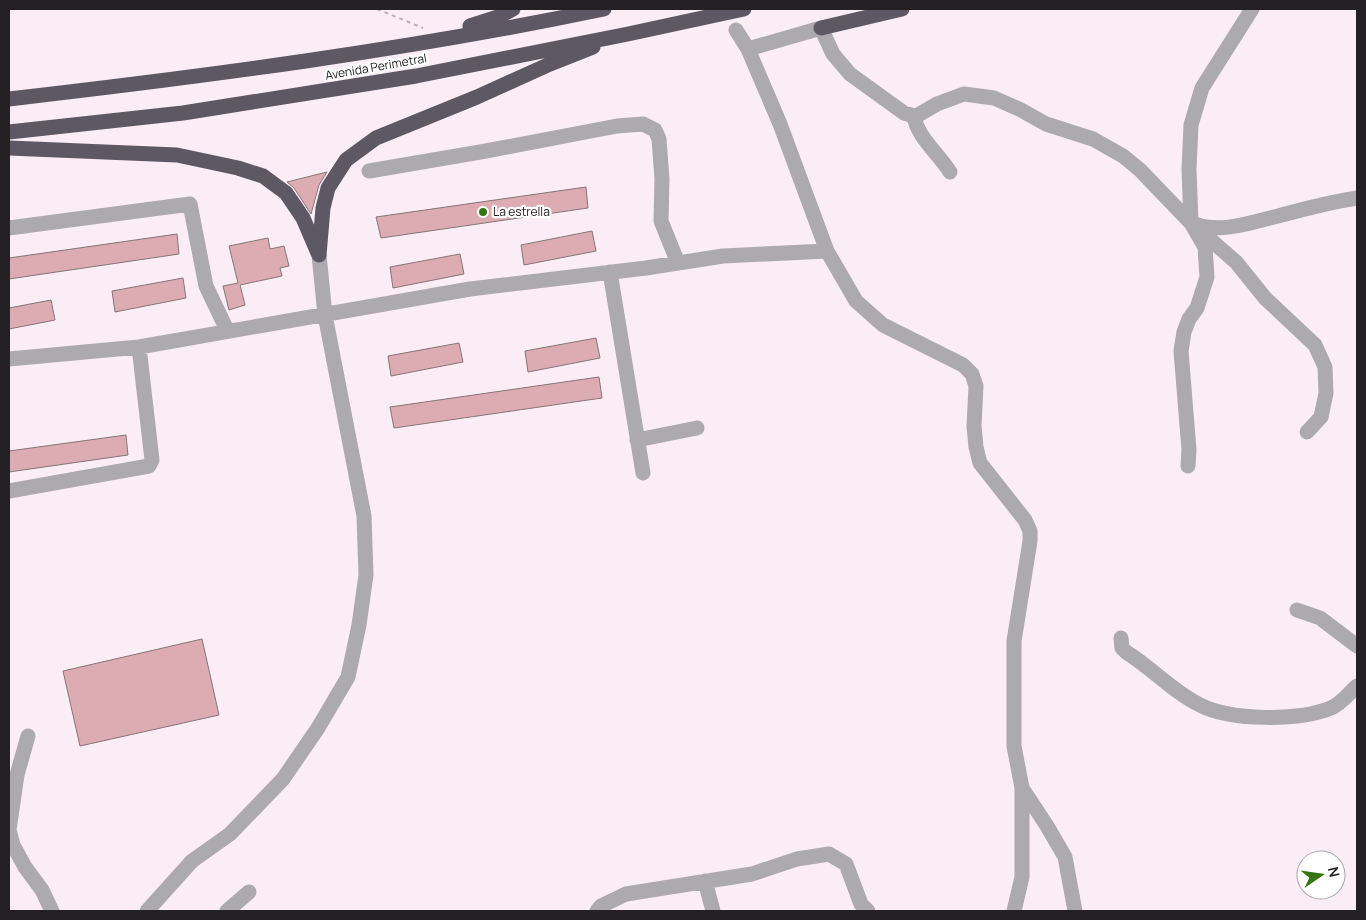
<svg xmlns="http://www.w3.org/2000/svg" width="1366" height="920" font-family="Manrope,sans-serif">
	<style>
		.building { fill: #ddacb2; stroke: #857577 }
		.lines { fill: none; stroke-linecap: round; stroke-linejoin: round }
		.path { stroke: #baafb6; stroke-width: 2; stroke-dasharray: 4 4; stroke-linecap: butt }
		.minor { stroke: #aca9af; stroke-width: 15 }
		.highway { stroke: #5e5864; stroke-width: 15 }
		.poi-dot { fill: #347513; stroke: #fff; stroke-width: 2 }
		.labels { text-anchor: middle; stroke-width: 4.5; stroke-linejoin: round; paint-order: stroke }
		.street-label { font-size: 12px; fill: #252023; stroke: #fff }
		.poi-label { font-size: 12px; fill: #252023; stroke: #fff; text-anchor: start }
	</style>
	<rect width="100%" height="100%" fill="#fbedf6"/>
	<path class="building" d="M 327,172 L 319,185 L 311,214 L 294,188 L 287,182 Z
		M 586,187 L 588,208 L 381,238 L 376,217 Z
		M 592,231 L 596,251 L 524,265 L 521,245 Z
		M 177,234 L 179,254 L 9,279 L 9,258 Z
		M 268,238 L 270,249 L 284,246 L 289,266 L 280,268 L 282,276 L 240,285 L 245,305 L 229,310 L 223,286 L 238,283 L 229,246 Z
		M 460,254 L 464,274 L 393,288 L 390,267 Z
		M 183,278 L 186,298 L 115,312 L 112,291 Z
		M 51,300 L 55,320 L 9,329 L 9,308 Z
		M 596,338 L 600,358 L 528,372 L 525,351 Z
		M 459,343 L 463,362 L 391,376 L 388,356 Z
		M 599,377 L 602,398 L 394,428 L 390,407 Z
		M 126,435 L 128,455 L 9,472 L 9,451 Z
		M 202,639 L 219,715 L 80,746 L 63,671 Z"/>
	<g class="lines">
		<path class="path" d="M 377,9 L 423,28"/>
		<path class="minor" d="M 1252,9 L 1202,88 L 1191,125 L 1189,169 L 1191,223 L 1236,262 L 1265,298 L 1315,345 L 1325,367 L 1326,393 L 1321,417 L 1307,432
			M 736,30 L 748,49 L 780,124 L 827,251 L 856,301 L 883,325 L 963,365 L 972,374 L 976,386 L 974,426 L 976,447 L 980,463 L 1025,520 L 1030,531 L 1030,541 L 1014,641 L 1014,746 L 1022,788 L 1047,826 L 1065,857 L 1075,911
			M 748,49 L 821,28 L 833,54 L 850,74 L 904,113 L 914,116 L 918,115 L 937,104 L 964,94 L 994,98 L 1021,110 L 1046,124 L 1093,139 L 1123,156 L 1140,170 L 1191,223 L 1205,247 L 1207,277 L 1197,308 L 1189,319 L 1184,332 L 1181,351 L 1189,450 L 1188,466
			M 914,116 C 917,137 939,154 950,172
			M 369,171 L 486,151 L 617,126 L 643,124 L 655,130 L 659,139 L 662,179 L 661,221 L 678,263
			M 1195,224 C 1221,234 1252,222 1278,216 C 1304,209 1330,202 1357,198
			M 9,228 L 190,204 L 206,286 L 227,330
			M 610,272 L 643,473
			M 9,359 L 139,347 L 470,289 L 646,268 L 723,256 L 827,251
			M 637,440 L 697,428
			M 9,491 L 149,466 L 152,460 L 139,347
			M 1297,610 L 1320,618 L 1357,646
			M 1121,638 L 1122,648 L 1126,652 C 1152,668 1173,692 1200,705 C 1231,721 1299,721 1331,708 C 1341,704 1349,693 1357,686
			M 28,736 L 17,775 L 9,830 L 13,845 L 25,867 L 42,890 L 52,911
			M 705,881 L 713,911
			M 147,911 L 192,861 L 230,834 L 283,779 L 318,728 L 348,677 L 359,625 L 366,575 L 364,516 L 325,315 L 319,255
			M 227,911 L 249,892
			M 597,911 L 601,906 L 626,894 L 752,874 L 797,859 L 829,854 L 846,864 L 861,904 L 868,911
			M 1014,911 L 1022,877 L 1022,788"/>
		<path class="highway" d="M 470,26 L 498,17 L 513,9
			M 821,28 L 902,9
			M 9,99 C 208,76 407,50 604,9
			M 9,132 L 183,113 L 416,76 L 628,34 L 744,9
			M 9,148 L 177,155 L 238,168 L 263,176 L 286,193 L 303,218 L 318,253
			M 319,255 L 323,208 L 328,188 L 346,160 L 376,138 L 477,97 L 550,64 L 593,47"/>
	</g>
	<circle class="poi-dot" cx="483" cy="212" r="5"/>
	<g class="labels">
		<g class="street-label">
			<text transform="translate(376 67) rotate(-10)" y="4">Avenida Perimetral</text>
		</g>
		<g class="poi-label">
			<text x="493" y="216">La estrella</text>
		</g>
	</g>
	<rect width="1366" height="920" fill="none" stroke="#252023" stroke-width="20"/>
	<g transform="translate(1321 875) rotate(77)"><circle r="24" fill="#ffffff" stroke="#a8a6a7"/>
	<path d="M0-4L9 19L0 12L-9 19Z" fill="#347513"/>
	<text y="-8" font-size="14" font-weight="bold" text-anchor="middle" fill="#252023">N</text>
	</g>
</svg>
